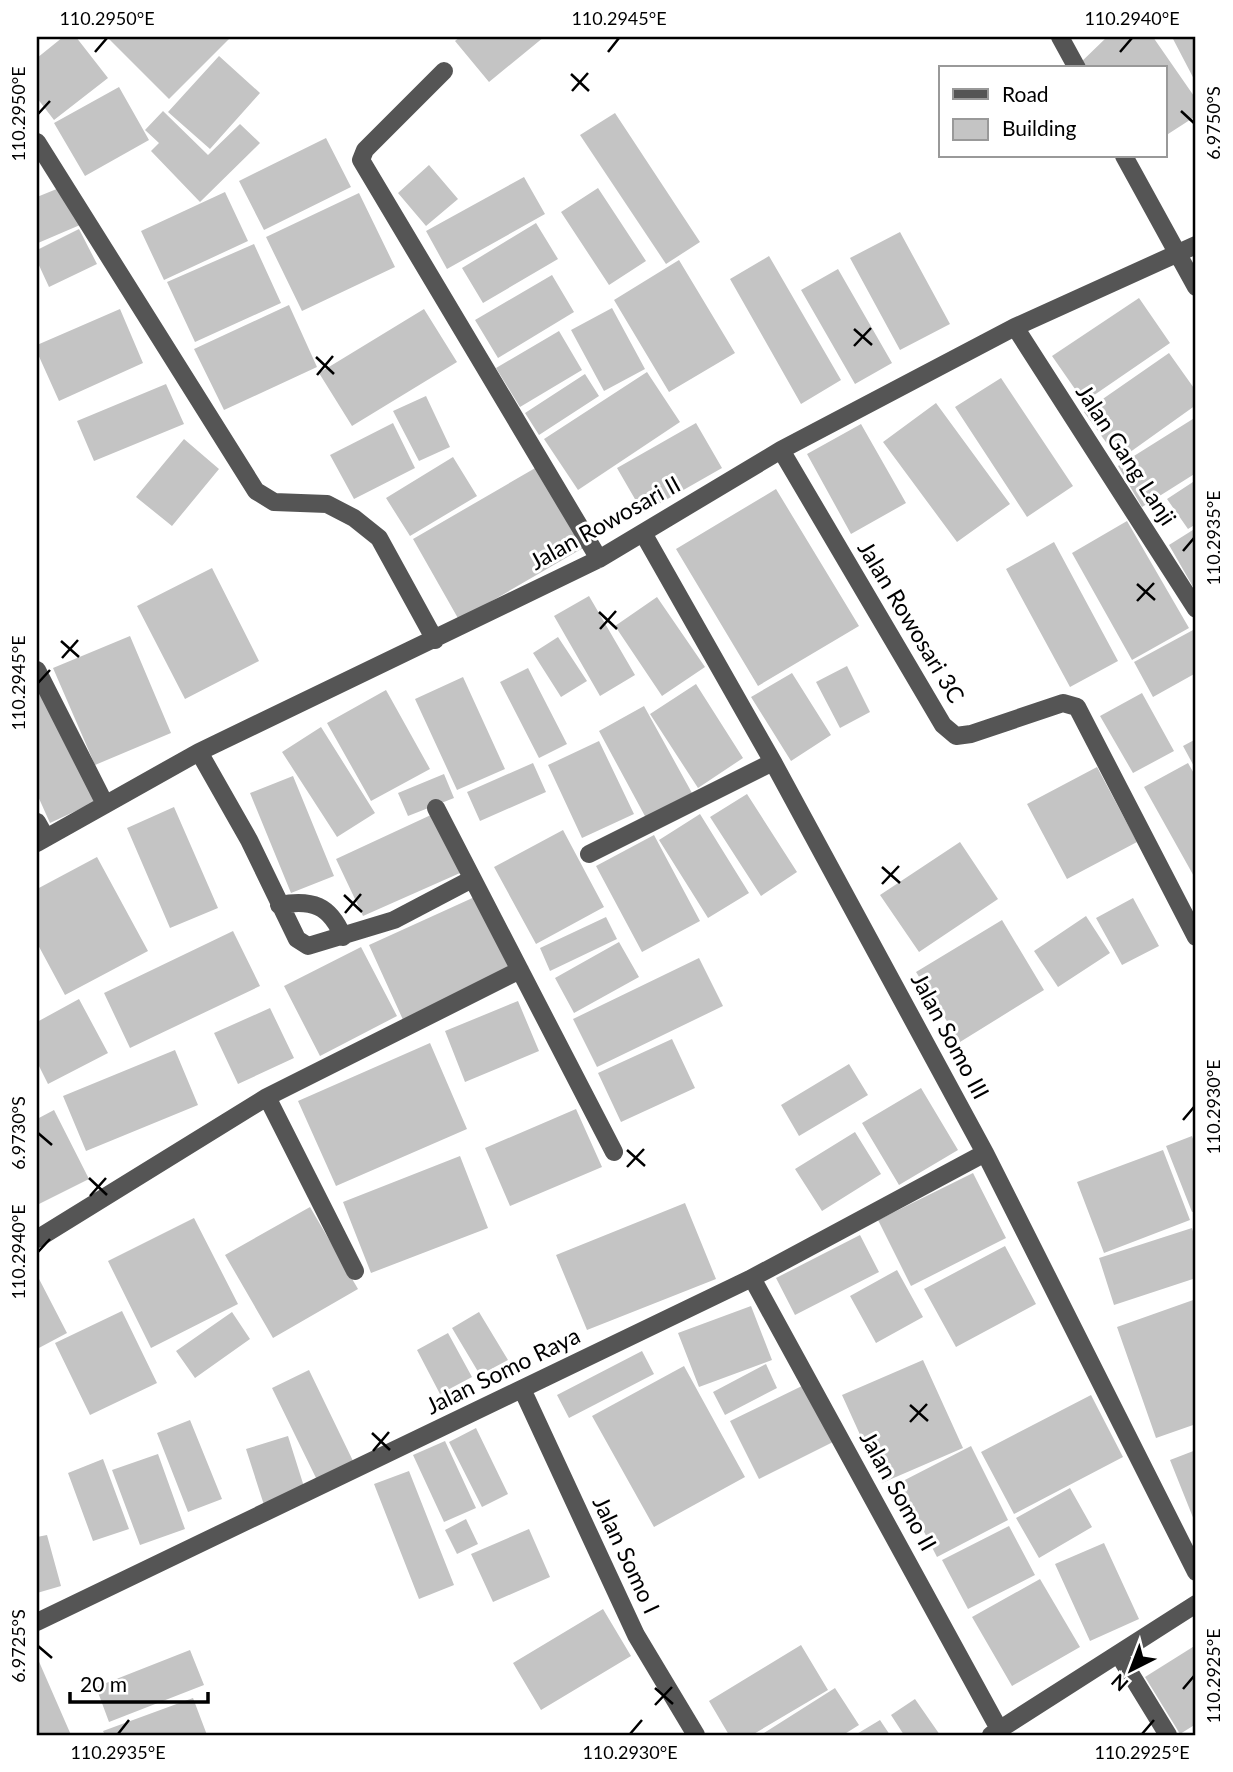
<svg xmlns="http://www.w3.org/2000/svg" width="1233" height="1772" font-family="Lato,sans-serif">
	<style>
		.building { fill: #c4c4c4 }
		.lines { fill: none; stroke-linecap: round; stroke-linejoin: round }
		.minor { stroke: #555; stroke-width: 18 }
		.ticks { fill: none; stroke: #000; stroke-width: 2.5 }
		.labels { text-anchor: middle; stroke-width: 6; stroke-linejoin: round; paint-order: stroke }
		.street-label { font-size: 23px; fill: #000; stroke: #fff }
		.neatline { fill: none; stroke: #000; stroke-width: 2.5 }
		.ticks-label { font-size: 18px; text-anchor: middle; fill: #000 }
	</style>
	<rect width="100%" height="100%" fill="#fff"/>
	<path class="building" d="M 63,37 L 76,37 L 108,78 L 54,120 L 37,98 L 37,58 Z
		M 107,37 L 229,37 L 230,38 L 169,99 Z
		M 460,37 L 544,37 L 489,82 L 455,41 Z
		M 1107,37 L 1153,37 L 1196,99 L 1196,116 L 1165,136 L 1165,68 L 1079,68 L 1077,66 Z
		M 1172,37 L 1196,37 L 1196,83 Z
		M 219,56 L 260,93 L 210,149 L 168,112 Z
		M 119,87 L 149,140 L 85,176 L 54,123 Z
		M 163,111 L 208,155 L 240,124 L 260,143 L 200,202 L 151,151 L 159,143 L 145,130 Z
		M 615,113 L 700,242 L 666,264 L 580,135 Z
		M 326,138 L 351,187 L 264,230 L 239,181 Z
		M 429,165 L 458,199 L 426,226 L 398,193 Z
		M 524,177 L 545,214 L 447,269 L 426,231 Z
		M 64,186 L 80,225 L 38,243 L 37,197 Z
		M 598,188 L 646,261 L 609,285 L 561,212 Z
		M 225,192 L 248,241 L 164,280 L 141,231 Z
		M 359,193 L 395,267 L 302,311 L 266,237 Z
		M 536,223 L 558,259 L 483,303 L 462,268 Z
		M 79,229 L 97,264 L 49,287 L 37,261 L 37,250 Z
		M 900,232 L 950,324 L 900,350 L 850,258 Z
		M 254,244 L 281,303 L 195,342 L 167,282 Z
		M 769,256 L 841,380 L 801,404 L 730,279 Z
		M 679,260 L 735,353 L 669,392 L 614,300 Z
		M 838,269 L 892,363 L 855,384 L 801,290 Z
		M 552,275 L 574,312 L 498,358 L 475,320 Z
		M 1139,298 L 1170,343 L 1084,402 L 1052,356 Z
		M 289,305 L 317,367 L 224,410 L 194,349 Z
		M 612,308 L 645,369 L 604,391 L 571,330 Z
		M 120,309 L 143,363 L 59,401 L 37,352 L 37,345 Z
		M 424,309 L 457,362 L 352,426 L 319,373 Z
		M 559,331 L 582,370 L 520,407 L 496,368 Z
		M 1169,353 L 1196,391 L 1196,405 L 1119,460 L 1084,412 Z
		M 647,372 L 680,422 L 578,490 L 544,439 Z
		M 585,374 L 599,396 L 539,435 L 525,413 Z
		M 1001,378 L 1073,486 L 1027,517 L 955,407 Z
		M 166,384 L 184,424 L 94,461 L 77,421 Z
		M 426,396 L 450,447 L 419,461 L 393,411 Z
		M 936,403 L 1010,504 L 957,542 L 883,442 Z
		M 1196,417 L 1196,473 L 1142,507 L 1118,466 Z
		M 393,423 L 415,468 L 354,499 L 330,455 Z
		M 696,423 L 722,468 L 643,513 L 617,468 Z
		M 861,424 L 906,503 L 851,534 L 807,454 Z
		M 184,439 L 219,469 L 172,526 L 136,497 Z
		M 453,457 L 477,496 L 410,536 L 386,498 Z
		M 537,467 L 583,548 L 459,620 L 413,539 Z
		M 1196,480 L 1196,524 L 1188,529 L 1167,499 Z
		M 776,489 L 859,626 L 758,686 L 676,549 Z
		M 1127,521 L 1189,628 L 1132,660 L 1072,553 Z
		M 1196,528 L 1196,592 L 1169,545 Z
		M 1054,542 L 1118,661 L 1070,687 L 1006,569 Z
		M 212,568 L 259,661 L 185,699 L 137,606 Z
		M 589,596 L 635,675 L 600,696 L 554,616 Z
		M 657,597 L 705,667 L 662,696 L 615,626 Z
		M 1193,630 L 1196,635 L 1196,673 L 1153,697 L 1134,662 Z
		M 130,636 L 171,733 L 95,765 L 53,668 Z
		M 558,637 L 587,681 L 561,697 L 533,653 Z
		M 847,666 L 870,712 L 840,728 L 816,682 Z
		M 528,668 L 567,744 L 539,758 L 500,682 Z
		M 792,673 L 831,735 L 791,761 L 751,697 Z
		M 463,677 L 505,769 L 457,790 L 415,699 Z
		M 37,679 L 95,802 L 50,823 L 37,794 Z
		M 696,684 L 743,758 L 698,788 L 650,714 Z
		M 386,690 L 430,769 L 371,801 L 327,723 Z
		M 1142,693 L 1174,751 L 1133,773 L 1100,716 Z
		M 644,706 L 692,793 L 646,818 L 599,731 Z
		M 321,727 L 375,813 L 337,837 L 282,752 Z
		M 1196,739 L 1196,770 L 1183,746 Z
		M 599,741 L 634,814 L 582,838 L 548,765 Z
		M 533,763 L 546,792 L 480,821 L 467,792 Z
		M 1188,763 L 1196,777 L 1196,880 L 1144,787 Z
		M 1097,767 L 1137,842 L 1067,879 L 1027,804 Z
		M 444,774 L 454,798 L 408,816 L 398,793 Z
		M 293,776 L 334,876 L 291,893 L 250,793 Z
		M 747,794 L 797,872 L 761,896 L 710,817 Z
		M 174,807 L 218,908 L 170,928 L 127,828 Z
		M 433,814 L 460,873 L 363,916 L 336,859 Z
		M 700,814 L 749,893 L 708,918 L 659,840 Z
		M 563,830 L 604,907 L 536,944 L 494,867 Z
		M 654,835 L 700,921 L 642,952 L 596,866 Z
		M 960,842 L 998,899 L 919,952 L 880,895 Z
		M 97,857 L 148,951 L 65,995 L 37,943 L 37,889 Z
		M 479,895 L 514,972 L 404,1022 L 369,945 Z
		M 1133,898 L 1159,946 L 1122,965 L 1096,918 Z
		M 1086,916 L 1110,953 L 1058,987 L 1034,951 Z
		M 606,917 L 617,939 L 550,971 L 540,948 Z
		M 1002,920 L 1044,990 L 960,1042 L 916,972 Z
		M 233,931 L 260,986 L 130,1048 L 104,993 Z
		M 619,942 L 639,977 L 574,1013 L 555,978 Z
		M 361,947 L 397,1016 L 320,1056 L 284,986 Z
		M 699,958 L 723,1006 L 597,1067 L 573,1019 Z
		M 79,999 L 108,1053 L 48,1084 L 37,1062 L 37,1022 Z
		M 518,1001 L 539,1051 L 465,1082 L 445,1031 Z
		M 270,1008 L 294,1058 L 238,1084 L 214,1033 Z
		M 672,1039 L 695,1088 L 621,1122 L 598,1073 Z
		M 430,1043 L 467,1129 L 336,1186 L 298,1101 Z
		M 175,1050 L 198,1105 L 86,1151 L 63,1096 Z
		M 849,1064 L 868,1095 L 799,1136 L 781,1105 Z
		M 921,1088 L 958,1150 L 899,1185 L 862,1123 Z
		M 576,1109 L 602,1167 L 510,1206 L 485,1148 Z
		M 54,1110 L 89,1179 L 37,1205 L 37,1119 Z
		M 855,1132 L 881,1174 L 822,1211 L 795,1169 Z
		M 1192,1136 L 1196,1147 L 1196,1211 L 1192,1212 L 1166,1146 Z
		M 1163,1150 L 1190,1220 L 1104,1253 L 1077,1182 Z
		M 460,1156 L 488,1228 L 371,1273 L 343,1202 Z
		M 973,1173 L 1006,1238 L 911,1286 L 878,1220 Z
		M 685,1203 L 716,1279 L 587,1330 L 556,1255 Z
		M 310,1207 L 358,1289 L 273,1338 L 225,1255 Z
		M 194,1218 L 238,1304 L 151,1348 L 108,1261 Z
		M 1192,1228 L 1196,1242 L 1196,1278 L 1114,1305 L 1099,1258 Z
		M 860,1235 L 879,1272 L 795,1315 L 776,1278 Z
		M 1005,1246 L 1036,1304 L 956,1347 L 924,1289 Z
		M 897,1270 L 923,1317 L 876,1343 L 850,1296 Z
		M 37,1275 L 67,1333 L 37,1349 Z
		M 1196,1299 L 1196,1424 L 1156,1438 L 1117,1327 Z
		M 751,1306 L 772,1360 L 699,1387 L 678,1333 Z
		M 122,1311 L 157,1383 L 90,1415 L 55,1343 Z
		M 232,1312 L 250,1339 L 195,1378 L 176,1351 Z
		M 479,1312 L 508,1360 L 480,1375 L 452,1328 Z
		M 448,1333 L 472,1377 L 440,1394 L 417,1350 Z
		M 642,1351 L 654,1374 L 569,1418 L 557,1395 Z
		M 923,1360 L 963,1448 L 882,1483 L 842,1395 Z
		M 766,1364 L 777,1388 L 725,1415 L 713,1392 Z
		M 684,1366 L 745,1477 L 654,1527 L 592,1416 Z
		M 309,1370 L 354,1463 L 317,1480 L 272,1388 Z
		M 804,1385 L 833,1442 L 759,1479 L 730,1421 Z
		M 1091,1395 L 1123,1457 L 1014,1514 L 981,1452 Z
		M 190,1420 L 222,1499 L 188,1512 L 157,1433 Z
		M 476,1428 L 508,1494 L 482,1507 L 449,1442 Z
		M 288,1436 L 306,1493 L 264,1505 L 246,1449 Z
		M 445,1441 L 476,1508 L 444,1522 L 413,1455 Z
		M 971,1446 L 1008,1520 L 937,1557 L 899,1483 Z
		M 1196,1450 L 1196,1525 L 1170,1460 Z
		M 158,1454 L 185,1529 L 140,1545 L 112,1470 Z
		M 103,1459 L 129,1529 L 93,1541 L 68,1473 Z
		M 409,1471 L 454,1585 L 419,1599 L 374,1484 Z
		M 1070,1488 L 1092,1527 L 1039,1558 L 1016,1518 Z
		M 466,1519 L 478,1544 L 457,1554 L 445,1530 Z
		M 1009,1526 L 1035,1575 L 968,1609 L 942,1560 Z
		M 529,1529 L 550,1577 L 493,1602 L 471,1554 Z
		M 47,1535 L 61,1586 L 37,1593 L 37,1537 Z
		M 1104,1543 L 1139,1619 L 1090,1641 L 1055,1564 Z
		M 1040,1579 L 1080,1647 L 1012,1686 L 972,1617 Z
		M 603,1609 L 631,1656 L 541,1710 L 513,1663 Z
		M 801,1645 L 828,1690 L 752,1735 L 729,1735 L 709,1701 Z
		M 1196,1645 L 1196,1724 L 1180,1734 L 1145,1677 Z
		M 190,1650 L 204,1685 L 109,1722 L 96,1687 Z
		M 37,1657 L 71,1735 L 37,1735 Z
		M 835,1688 L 859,1725 L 843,1735 L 761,1735 Z
		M 193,1698 L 207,1735 L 105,1735 L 103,1731 Z
		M 915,1699 L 940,1735 L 904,1735 L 891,1715 Z
		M 880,1720 L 890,1735 L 855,1735 Z"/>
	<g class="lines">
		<path class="minor" d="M 1060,37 L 1077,68
			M 444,71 L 365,150 L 361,160 L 599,559
			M 37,142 L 256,491 L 274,502 L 327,504 L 354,518 L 379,538 L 435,640
			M 1124,156 L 1196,287
			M 1015,327 L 1196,609
			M 781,450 L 943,725 L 956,736 L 971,734 L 1063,703 L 1077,707 L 1196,937
			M 643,533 L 773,762 L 985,1153 L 1196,1572
			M 37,670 L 105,804
			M 199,752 L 249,840 L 297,939 L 308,946 L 394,920 L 472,879
			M 436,808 L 614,1152
			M 37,822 L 46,838
			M 37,843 L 199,752 L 599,559 L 781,450 L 1015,327 L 1196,245
			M 589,854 L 773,762
			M 279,905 C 312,899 330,905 343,937
			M 267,1097 L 355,1271
			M 37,1239 L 267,1097 L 520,970
			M 752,1278 L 999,1729
			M 522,1389 L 636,1635 L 696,1735
			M 37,1622 L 752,1278 L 985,1153
			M 1119,1655 L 1168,1735
			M 991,1735 L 1196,1604"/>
	</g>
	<path class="ticks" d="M 95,52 L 107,38M 608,52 L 619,38M 1120,52 L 1132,38M 571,74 L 589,91M 572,91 L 588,73M 1181,111 L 1194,123M 38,114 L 50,101M 854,329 L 872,345M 854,346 L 871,328M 316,357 L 334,374M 317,375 L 333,356M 1183,551 L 1194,538M 1137,584 L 1155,600M 1137,601 L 1154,583M 599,612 L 617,629M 600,629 L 616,611M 61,641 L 79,657M 62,658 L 78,640M 38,683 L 50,670M 882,867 L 900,883M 882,884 L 899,866M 344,895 L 362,912M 345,913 L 361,894M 1183,1120 L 1194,1107M 38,1133 L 52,1145M 627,1150 L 645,1166M 627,1167 L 644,1149M 89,1178 L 107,1195M 90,1196 L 106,1178M 38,1252 L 50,1239M 910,1405 L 928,1421M 910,1422 L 927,1404M 372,1433 L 390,1450M 373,1451 L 389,1432M 38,1646 L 52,1658M 655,1688 L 673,1704M 1183,1689 L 1194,1676M 655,1705 L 672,1687M 118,1734 L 129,1720M 630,1734 L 642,1720M 1142,1734 L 1154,1720"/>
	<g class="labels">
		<g class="street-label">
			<text transform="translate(1126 455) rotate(57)" y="8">Jalan Gang Lanji</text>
			<text transform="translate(605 523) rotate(-29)" y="8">Jalan Rowosari II</text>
			<text transform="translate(911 622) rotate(59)" y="8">Jalan Rowosari 3C</text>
			<text transform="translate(950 1036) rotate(62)" y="8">Jalan Somo III</text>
			<text transform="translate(503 1371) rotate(-26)" y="8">Jalan Somo Raya</text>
			<text transform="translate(898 1491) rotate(61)" y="8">Jalan Somo II</text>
			<text transform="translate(626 1555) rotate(65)" y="8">Jalan Somo I</text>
		</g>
	</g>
	<rect width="1233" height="1772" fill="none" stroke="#ffffff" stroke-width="77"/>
	<rect x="939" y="66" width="228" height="91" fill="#ffffff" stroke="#999999" stroke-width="2"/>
	<rect x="953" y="89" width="35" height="10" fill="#555555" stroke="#999999" stroke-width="2"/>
	<text x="1002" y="102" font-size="21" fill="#000000">Road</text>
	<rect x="953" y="119" width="35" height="21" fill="#c4c4c4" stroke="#999999" stroke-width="2"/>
	<text x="1002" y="136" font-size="21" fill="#000000">Building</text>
	<g transform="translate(1131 1670) rotate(222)" stroke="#ffffff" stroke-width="5" paint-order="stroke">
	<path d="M0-5L12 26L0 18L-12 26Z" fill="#000000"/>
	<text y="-10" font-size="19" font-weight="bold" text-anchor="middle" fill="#000000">N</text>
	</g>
	<path d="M70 1692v10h138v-10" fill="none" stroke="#000000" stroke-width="3.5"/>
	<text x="80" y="1692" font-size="21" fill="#000000" stroke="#ffffff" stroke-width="5" paint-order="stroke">20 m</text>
	<rect x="38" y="38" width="1156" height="1696" class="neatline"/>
	<g class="ticks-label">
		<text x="107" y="25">110.2950°E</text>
		<text x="619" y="25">110.2945°E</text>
		<text x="1132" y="25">110.2940°E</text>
		<text transform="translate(19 114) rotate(-90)" y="6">110.2950°E</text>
		<text transform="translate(1214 123) rotate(-90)" y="6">6.9750°S</text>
		<text transform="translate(1214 538) rotate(-90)" y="6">110.2935°E</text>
		<text transform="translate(19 683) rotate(-90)" y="6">110.2945°E</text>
		<text transform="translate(1214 1107) rotate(-90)" y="6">110.2930°E</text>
		<text transform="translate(19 1133) rotate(-90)" y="6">6.9730°S</text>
		<text transform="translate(19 1252) rotate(-90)" y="6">110.2940°E</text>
		<text transform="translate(19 1646) rotate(-90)" y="6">6.9725°S</text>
		<text transform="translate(1214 1676) rotate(-90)" y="6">110.2925°E</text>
		<text x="118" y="1759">110.2935°E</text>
		<text x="630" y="1759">110.2930°E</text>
		<text x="1142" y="1759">110.2925°E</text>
	</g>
</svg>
